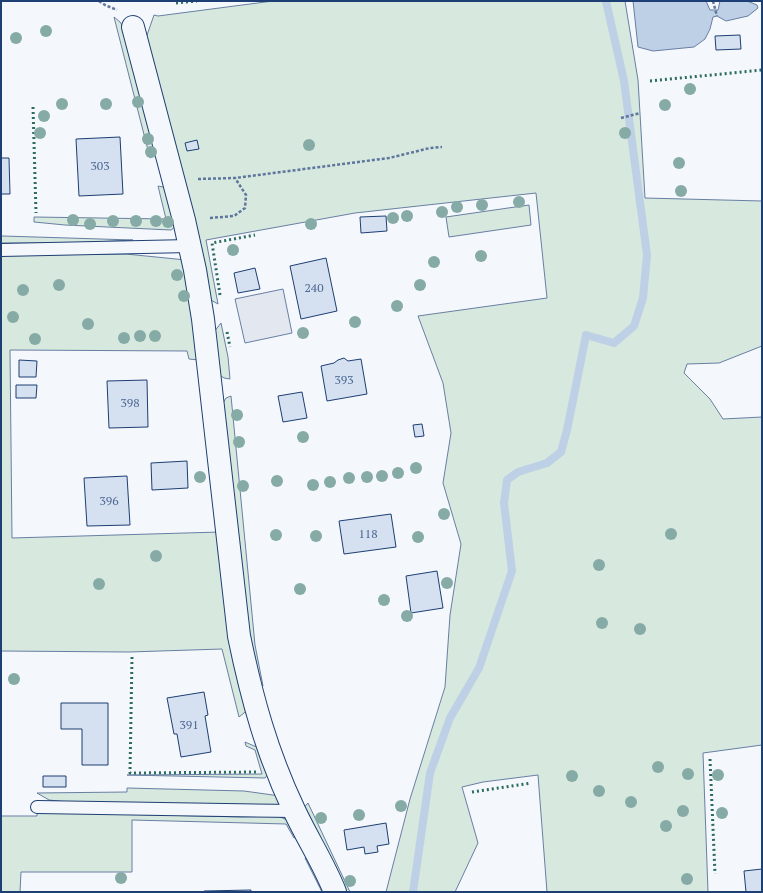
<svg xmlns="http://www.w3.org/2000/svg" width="763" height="893" font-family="'PT Serif',serif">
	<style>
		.green { fill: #d7e8df; stroke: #687fa3 }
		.parking { fill: #e3e8f0; stroke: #687fa3 }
		.water { fill: #bed0e5; stroke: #687fa3 }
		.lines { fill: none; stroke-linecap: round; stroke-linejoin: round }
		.stream { stroke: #bed0e5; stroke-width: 8 }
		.building { fill: #d5e0f0; stroke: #1d3f73 }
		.lane-casing { stroke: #1d3f73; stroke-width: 14 }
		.street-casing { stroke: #1d3f73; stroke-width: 24 }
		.path { stroke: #5e769c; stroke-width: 2.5; stroke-dasharray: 3 2; stroke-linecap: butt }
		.lane { stroke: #f4f7fb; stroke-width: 12 }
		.street { stroke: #f4f7fb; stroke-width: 22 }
		.hedge { stroke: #2c6c60; stroke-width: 3; stroke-dasharray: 2 3; stroke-linecap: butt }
		.tree { fill: #86aba6 }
		.labels { text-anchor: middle; stroke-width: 3; stroke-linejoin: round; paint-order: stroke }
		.number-label { font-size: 12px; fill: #4b6792 }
	</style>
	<rect width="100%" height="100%" fill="#f4f7fb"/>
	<path class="green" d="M 273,1 L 625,1 L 638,80 L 645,198 L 762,201 L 762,346 L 719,363 L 687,364 L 684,373 L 710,399 L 723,419 L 762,417 L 762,745 L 703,753 L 708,892 L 547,892 L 538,775 L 483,782 L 462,787 L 478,843 L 455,892 L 386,892 L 410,799 L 445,687 L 450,615 L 461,544 L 443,483 L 451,433 L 443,383 L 418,316 L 547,298 L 536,193 L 355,213 L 206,240 L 218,304 L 207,298 L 146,38 L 154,15 L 158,16 Z
		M 114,17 L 120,22 L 126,31 L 158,153 L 150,158 Z
		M 158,186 L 168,188 L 175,227 L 171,230 L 65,225 L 34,222 L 34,217 L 166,219 Z
		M 529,205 L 531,225 L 449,237 L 446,217 Z
		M 1,236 L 3,236 L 133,240 L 73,243 L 1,243 Z
		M 126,254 L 186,260 L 199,360 L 189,359 L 187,351 L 10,350 L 12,538 L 220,532 L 249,709 L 239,717 L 222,649 L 129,652 L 1,651 L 1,255 Z
		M 221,323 L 228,357 L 230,379 L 224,378 L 217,373 L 213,333 Z
		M 231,396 L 255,645 L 263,686 L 256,682 L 220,408 L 226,398 Z
		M 245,742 L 261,749 L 270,772 L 265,778 L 127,775 L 262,774 L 255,750 L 246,746 Z
		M 127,788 L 244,791 L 280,796 L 282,805 L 85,804 L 49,800 L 37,793 L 127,792 Z
		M 308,803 L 350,892 L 340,892 L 302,810 Z
		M 37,812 L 240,817 L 278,816 L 294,823 L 300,835 L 294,838 L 286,824 L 132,820 L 132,872 L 21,872 L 20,892 L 1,892 L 1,816 L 37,816 Z
		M 305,858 L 312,858 L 329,892 L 322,892 Z"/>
	<path class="parking" d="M 283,289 L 292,333 L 245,343 L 235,299 Z"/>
	<path class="water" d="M 633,1 L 706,1 L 710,10 L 718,10 L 720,1 L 747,1 L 757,5 L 758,8 L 748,16 L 726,21 L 717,16 L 713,17 L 710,29 L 705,39 L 694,47 L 653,51 L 638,47 Z"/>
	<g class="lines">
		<path class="stream" d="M 413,892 L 430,773 L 450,718 L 479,668 L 512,571 L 504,503 L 507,480 L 518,472 L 547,463 L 561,452 L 567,430 L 586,335 L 614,343 L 634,326 L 643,298 L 647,255 L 624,81 L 606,1"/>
	</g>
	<path class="building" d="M 740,35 L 741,49 L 716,50 L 715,36 Z
		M 120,137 L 123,194 L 79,196 L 76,139 Z
		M 197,140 L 199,149 L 187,151 L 185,143 Z
		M 1,158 L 9,158 L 10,194 L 1,194 Z
		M 386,216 L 387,231 L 361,233 L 360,217 Z
		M 326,258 L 337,311 L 301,319 L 290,266 Z
		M 255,268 L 260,289 L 238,293 L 234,273 Z
		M 344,358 L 348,361 L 361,359 L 367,394 L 327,401 L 321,366 L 334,363 L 338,360 Z
		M 19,360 L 37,361 L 36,377 L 19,377 Z
		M 147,380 L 148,427 L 109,428 L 107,381 Z
		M 16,385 L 37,385 L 36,398 L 16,398 Z
		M 302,392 L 307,418 L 283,422 L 278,396 Z
		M 422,424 L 424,436 L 415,437 L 413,425 Z
		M 187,461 L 188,488 L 152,490 L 151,463 Z
		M 127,476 L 130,525 L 87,526 L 84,478 Z
		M 391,514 L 396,547 L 344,554 L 339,521 Z
		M 437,571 L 443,608 L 411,613 L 406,576 Z
		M 204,692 L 208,715 L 205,716 L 211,752 L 181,757 L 177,734 L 174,734 L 167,698 Z
		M 61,703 L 108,703 L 108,765 L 82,765 L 82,729 L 61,729 Z
		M 43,776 L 66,776 L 66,787 L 43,787 Z
		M 386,823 L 389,844 L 377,846 L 378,852 L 365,854 L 364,847 L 347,850 L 344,830 Z
		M 762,869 L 762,892 L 746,892 L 744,871 Z
		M 251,890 L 251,892 L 204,892 L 204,891 Z"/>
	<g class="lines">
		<defs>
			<path id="lane" d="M 1,250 L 190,246
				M 37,807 L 294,811"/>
			<path id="street" d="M 133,27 L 184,220 L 195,270 L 203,319 L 239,636 C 252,699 267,753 294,810 C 307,838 324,864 335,892"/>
		</defs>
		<use href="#lane" class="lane-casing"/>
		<use href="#street" class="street-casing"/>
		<path class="path" d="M 99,1 L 105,5 L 117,10
			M 713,1 L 717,16
			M 621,118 L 640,113
			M 198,179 L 235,178 L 389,158 L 430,148 L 442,147
			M 210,218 L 234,216 L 245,208 L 246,195 L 235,178"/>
		<use href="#lane" class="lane"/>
		<use href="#street" class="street"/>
		<path class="hedge" d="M 176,3 L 197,1
			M 650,81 L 762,70
			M 33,107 L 36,213
			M 220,295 L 212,243 L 255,235
			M 227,332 L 230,347
			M 132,657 L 130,773 L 259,772
			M 710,759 L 715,874
			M 472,792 L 531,783"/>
	</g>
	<g class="tree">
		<circle cx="46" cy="31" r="6"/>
		<circle cx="16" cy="38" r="6"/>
		<circle cx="690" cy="89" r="6"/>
		<circle cx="138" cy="102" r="6"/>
		<circle cx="62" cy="104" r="6"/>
		<circle cx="106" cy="104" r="6"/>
		<circle cx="665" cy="105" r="6"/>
		<circle cx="44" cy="116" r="6"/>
		<circle cx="40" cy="133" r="6"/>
		<circle cx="625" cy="133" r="6"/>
		<circle cx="148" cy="139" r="6"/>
		<circle cx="309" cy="145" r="6"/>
		<circle cx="151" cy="152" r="6"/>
		<circle cx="679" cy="163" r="6"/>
		<circle cx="681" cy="191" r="6"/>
		<circle cx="519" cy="202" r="6"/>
		<circle cx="482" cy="205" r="6"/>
		<circle cx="457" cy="207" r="6"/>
		<circle cx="442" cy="212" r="6"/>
		<circle cx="407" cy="216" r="6"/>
		<circle cx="393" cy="218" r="6"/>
		<circle cx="73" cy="220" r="6"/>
		<circle cx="113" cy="221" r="6"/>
		<circle cx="136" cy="221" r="6"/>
		<circle cx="156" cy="221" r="6"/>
		<circle cx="168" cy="222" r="6"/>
		<circle cx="90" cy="224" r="6"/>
		<circle cx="311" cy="224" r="6"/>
		<circle cx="233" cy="250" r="6"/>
		<circle cx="481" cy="256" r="6"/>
		<circle cx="434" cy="262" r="6"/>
		<circle cx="177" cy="275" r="6"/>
		<circle cx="59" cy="285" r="6"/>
		<circle cx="420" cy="285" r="6"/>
		<circle cx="23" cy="290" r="6"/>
		<circle cx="184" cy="296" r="6"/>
		<circle cx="397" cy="306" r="6"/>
		<circle cx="13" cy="317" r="6"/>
		<circle cx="355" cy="322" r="6"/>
		<circle cx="88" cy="324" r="6"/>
		<circle cx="303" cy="333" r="6"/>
		<circle cx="140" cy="336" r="6"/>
		<circle cx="155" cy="336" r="6"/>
		<circle cx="124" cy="338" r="6"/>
		<circle cx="35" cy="339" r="6"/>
		<circle cx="237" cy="415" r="6"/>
		<circle cx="303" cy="437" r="6"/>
		<circle cx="239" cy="442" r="6"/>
		<circle cx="416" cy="468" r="6"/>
		<circle cx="398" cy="473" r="6"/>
		<circle cx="382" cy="476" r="6"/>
		<circle cx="200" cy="477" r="6"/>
		<circle cx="367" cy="477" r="6"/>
		<circle cx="349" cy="478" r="6"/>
		<circle cx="277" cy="481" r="6"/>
		<circle cx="330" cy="482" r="6"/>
		<circle cx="313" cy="485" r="6"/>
		<circle cx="243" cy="486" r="6"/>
		<circle cx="444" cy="514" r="6"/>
		<circle cx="671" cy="534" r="6"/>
		<circle cx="276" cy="535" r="6"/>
		<circle cx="316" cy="536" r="6"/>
		<circle cx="418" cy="537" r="6"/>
		<circle cx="156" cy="556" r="6"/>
		<circle cx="599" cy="565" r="6"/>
		<circle cx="447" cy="583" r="6"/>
		<circle cx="99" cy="584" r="6"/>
		<circle cx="300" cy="589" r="6"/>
		<circle cx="384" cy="600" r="6"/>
		<circle cx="407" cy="616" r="6"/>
		<circle cx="602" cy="623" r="6"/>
		<circle cx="640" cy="629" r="6"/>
		<circle cx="14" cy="679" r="6"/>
		<circle cx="658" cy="767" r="6"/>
		<circle cx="688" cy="774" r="6"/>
		<circle cx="718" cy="775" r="6"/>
		<circle cx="572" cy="776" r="6"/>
		<circle cx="599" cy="791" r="6"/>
		<circle cx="631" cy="802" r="6"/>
		<circle cx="401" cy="806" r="6"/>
		<circle cx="683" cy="811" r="6"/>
		<circle cx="722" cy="813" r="6"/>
		<circle cx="359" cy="815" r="6"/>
		<circle cx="321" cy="818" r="6"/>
		<circle cx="666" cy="826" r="6"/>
		<circle cx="121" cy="878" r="6"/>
		<circle cx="687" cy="879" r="6"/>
		<circle cx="350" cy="881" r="6"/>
	</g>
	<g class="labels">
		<g class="number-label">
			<text x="100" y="170">303</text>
			<text x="314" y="292">240</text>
			<text x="344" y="384">393</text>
			<text x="130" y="407">398</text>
			<text x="109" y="505">396</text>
			<text x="368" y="538">118</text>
			<text x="189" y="729">391</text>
		</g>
	</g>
	<rect width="763" height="893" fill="none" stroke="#1d3f73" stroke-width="4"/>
</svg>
